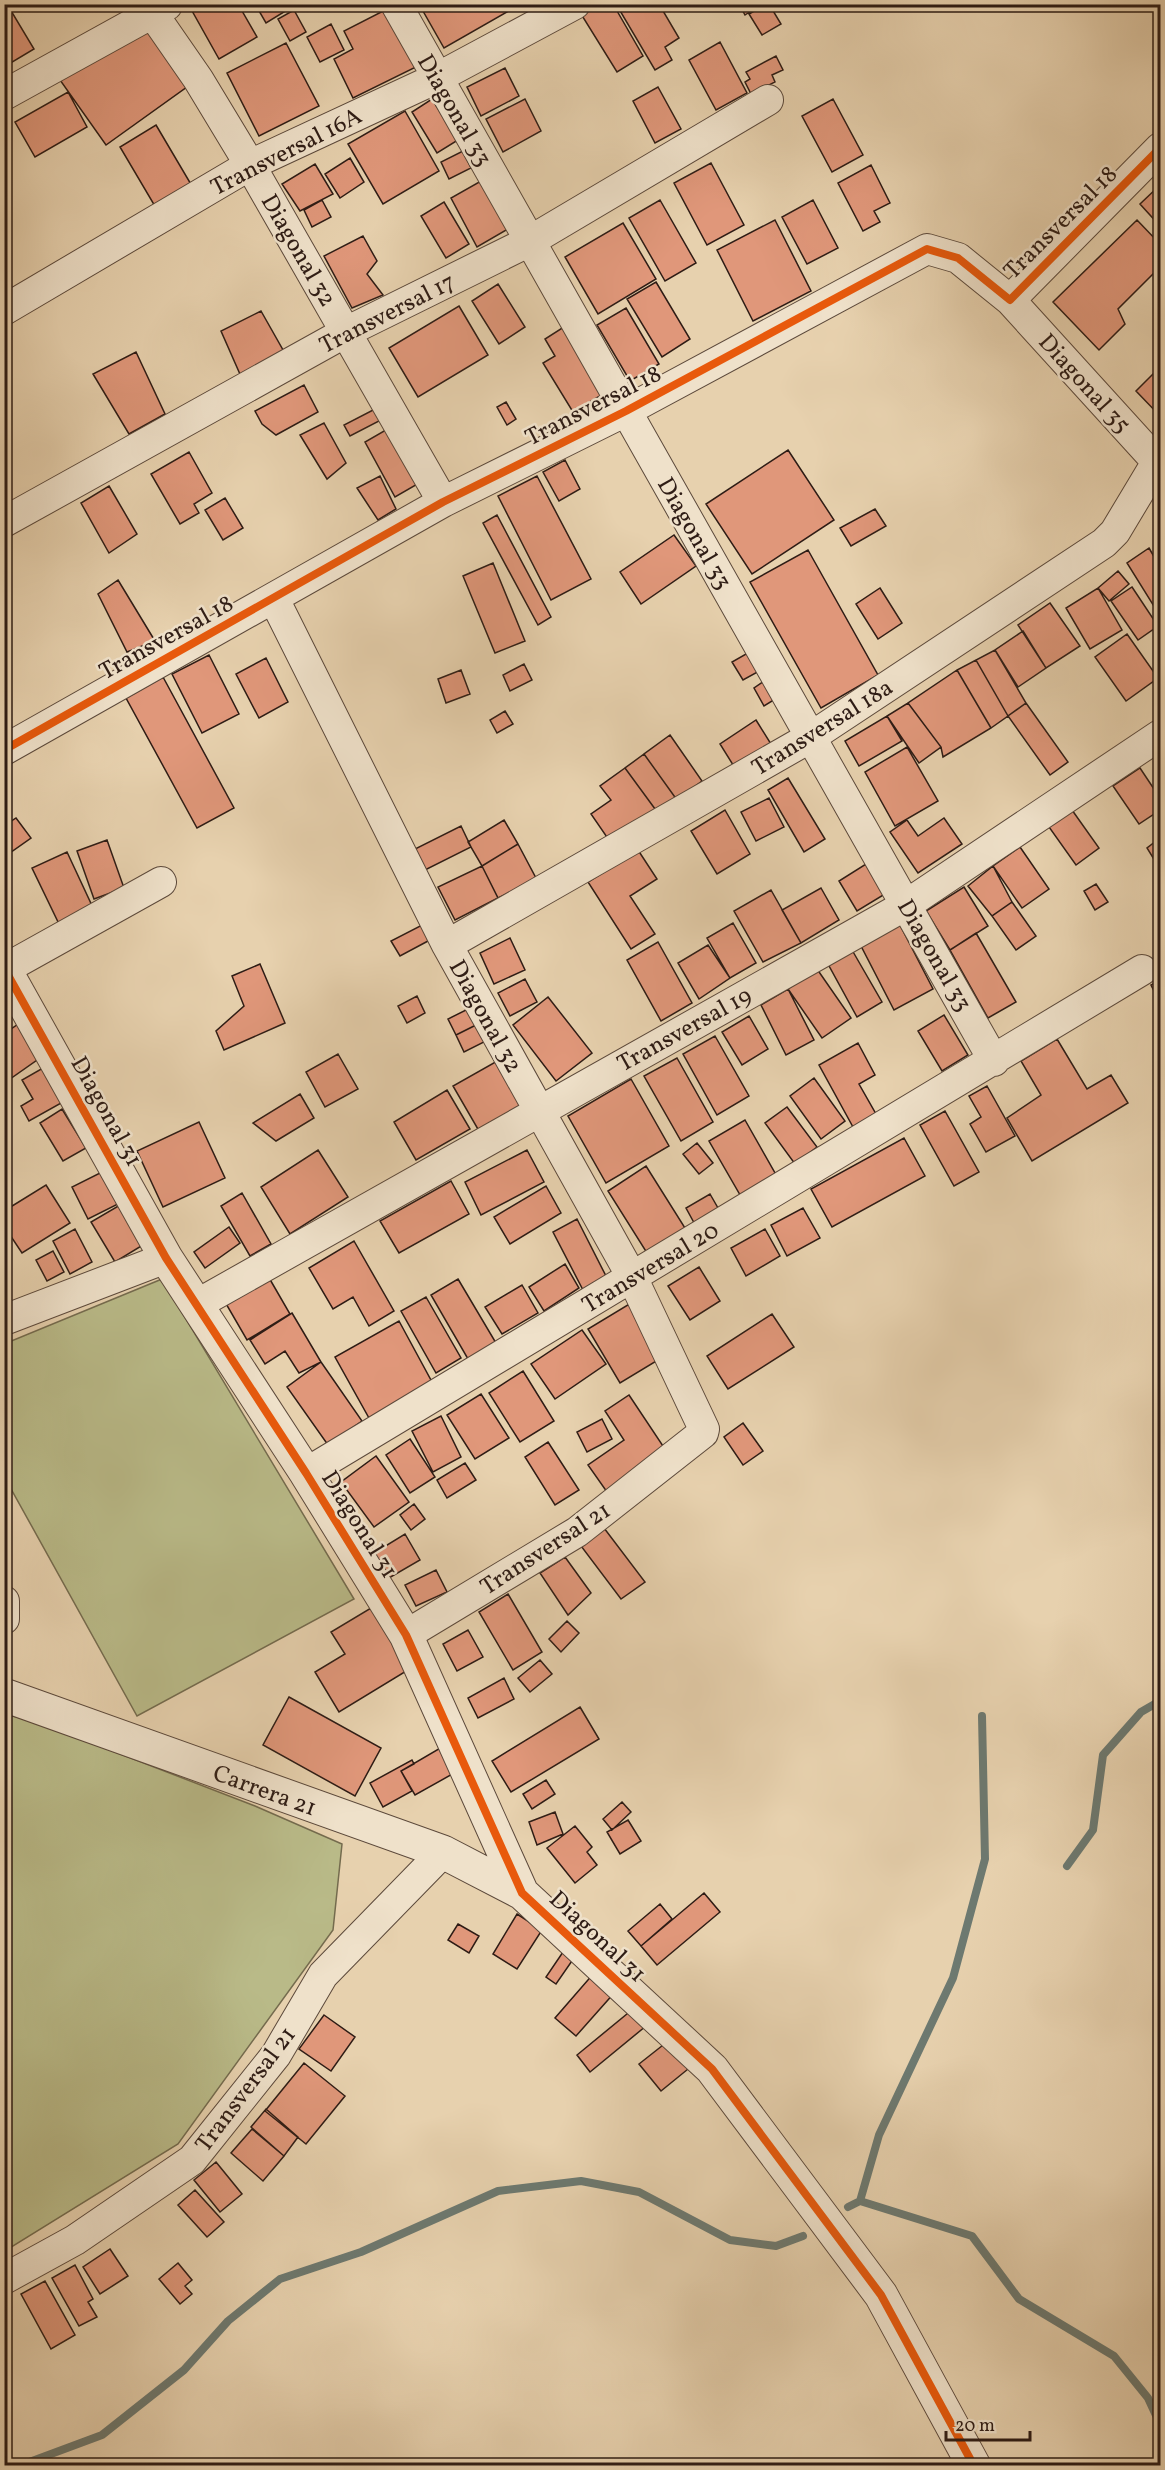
<svg xmlns="http://www.w3.org/2000/svg" width="1165" height="2470" font-family="Vollkorn,serif">
	<style>
		.green { fill: #b9ba88; stroke: #746b4e; stroke-width: 1.5 }
		.lines { fill: none; stroke-linecap: round; stroke-linejoin: round }
		.stream { stroke: #6d7970; stroke-width: 8 }
		.building { fill: #e0977a; stroke: #2e1c15; stroke-width: 1.5 }
		.minor-casing { stroke: #5c493b; stroke-width: 32 }
		.tertiary-casing { stroke: #5c493b; stroke-width: 35 }
		.minor { stroke: #efe1ca; stroke-width: 30 }
		.tertiary { stroke: #efe1ca; stroke-width: 33 }
		.cycleway-casing { stroke: #efe1ca; stroke-width: 11 }
		.cycleway { stroke: #e8590c; stroke-width: 8 }
		.labels { text-anchor: middle; stroke-width: 5; stroke-linejoin: round; paint-order: stroke }
		.street-label { font-size: 24px; fill: #2e1c15; stroke: #efe1ca }
	</style>
	<rect width="100%" height="100%" fill="#e7d1ae"/>
	<filter id="stains"><feTurbulence type="fractalNoise" baseFrequency=".00333" numOctaves="4"/><feColorMatrix values="0 0 0 0 .2 0 0 0 0 .09 0 0 0 0 .02 0 0 0 .5 -.17"/></filter>
	<radialGradient id="worn" r=".72"><stop offset=".6" stop-color="#630" stop-opacity="0"/><stop offset="1" stop-color="#630" stop-opacity=".3"/></radialGradient>
	<path class="green" d="M 162,1279 L 354,1599 L 137,1716 L 5,1478 L 4,1344 Z
		M 5,1714 L 40,1723 L 255,1806 L 342,1844 L 333,1930 L 178,2144 L 5,2251 Z"/>
	<g class="lines">
		<path class="stream" d="M 1067,1866 L 1093,1830 L 1103,1755 L 1141,1712 L 1160,1701
			M 860,2201 L 879,2135 L 953,1978 L 985,1859 L 982,1716
			M 848,2207 L 860,2201 L 972,2236 L 1019,2299 L 1114,2356 L 1148,2398 L 1160,2424
			M 9,2466 L 24,2464 L 102,2435 L 184,2370 L 228,2321 L 280,2279 L 361,2252 L 498,2191 L 581,2181 L 639,2192 L 730,2240 L 776,2246 L 803,2236"/>
	</g>
	<path class="building" d="M 4,4 L 7,4 L 34,49 L 4,67 Z
		M 199,4 L 238,4 L 257,37 L 219,59 L 191,9 Z
		M 255,4 L 297,4 L 266,23 Z
		M 419,4 L 503,4 L 507,12 L 444,48 Z
		M 596,4 L 613,4 L 643,56 L 617,72 L 581,14 Z
		M 616,4 L 659,4 L 679,38 L 665,47 L 672,60 L 655,70 Z
		M 739,4 L 756,4 L 757,7 L 745,15 Z
		M 756,4 L 769,4 L 781,24 L 762,35 L 749,14 L 758,9 Z
		M 389,8 L 418,66 L 353,98 L 334,59 L 353,49 L 344,31 Z
		M 294,10 L 306,32 L 290,41 L 278,19 Z
		M 151,14 L 198,79 L 106,145 L 60,80 Z
		M 331,24 L 344,50 L 320,62 L 307,37 Z
		M 720,42 L 747,93 L 716,110 L 689,60 Z
		M 286,43 L 319,106 L 259,136 L 227,73 Z
		M 776,56 L 783,70 L 772,75 L 775,82 L 751,94 L 745,82 L 750,79 L 746,72 Z
		M 505,68 L 519,96 L 481,116 L 467,87 Z
		M 658,87 L 681,129 L 655,143 L 633,101 Z
		M 68,92 L 87,127 L 35,157 L 15,122 Z
		M 432,99 L 458,140 L 437,153 L 412,112 Z
		M 525,99 L 541,131 L 503,152 L 486,119 Z
		M 833,99 L 863,155 L 832,172 L 802,116 Z
		M 405,111 L 439,171 L 383,204 L 348,144 Z
		M 156,125 L 192,186 L 156,208 L 120,147 Z
		M 463,151 L 471,168 L 449,179 L 441,162 Z
		M 350,158 L 364,182 L 340,198 L 325,174 Z
		M 711,163 L 744,225 L 707,245 L 674,183 Z
		M 315,164 L 333,194 L 300,211 L 282,184 Z
		M 871,165 L 890,203 L 874,211 L 880,222 L 863,231 L 838,183 Z
		M 481,181 L 508,229 L 477,247 L 451,198 Z
		M 1160,185 L 1160,226 L 1140,204 Z
		M 322,200 L 331,217 L 312,227 L 304,210 Z
		M 660,200 L 696,263 L 665,281 L 629,218 Z
		M 813,200 L 838,248 L 807,264 L 782,217 Z
		M 444,202 L 469,244 L 446,258 L 421,216 Z
		M 775,220 L 811,291 L 753,321 L 717,250 Z
		M 1137,220 L 1160,244 L 1160,267 L 1118,309 L 1125,324 L 1099,350 L 1053,302 Z
		M 623,223 L 656,279 L 598,314 L 565,257 Z
		M 363,236 L 377,261 L 367,274 L 383,295 L 352,308 L 324,256 Z
		M 656,282 L 690,339 L 662,357 L 627,299 Z
		M 498,284 L 525,327 L 499,344 L 472,301 Z
		M 459,306 L 488,355 L 418,397 L 389,348 Z
		M 626,308 L 659,364 L 630,381 L 597,325 Z
		M 261,311 L 287,357 L 243,381 L 221,331 Z
		M 570,323 L 610,390 L 573,412 L 543,363 L 555,356 L 545,339 Z
		M 136,352 L 165,414 L 129,434 L 93,374 Z
		M 1160,367 L 1160,416 L 1136,391 Z
		M 304,385 L 318,412 L 276,435 L 262,424 L 255,411 Z
		M 506,402 L 516,419 L 507,425 L 497,407 Z
		M 375,409 L 381,420 L 350,436 L 344,425 Z
		M 324,423 L 346,463 L 327,479 L 300,435 Z
		M 391,427 L 421,482 L 395,497 L 365,442 Z
		M 788,450 L 834,520 L 752,574 L 706,504 Z
		M 189,452 L 212,493 L 194,504 L 199,513 L 180,524 L 151,474 Z
		M 565,460 L 580,489 L 559,501 L 543,472 Z
		M 380,476 L 396,509 L 378,520 L 357,488 Z
		M 537,476 L 591,579 L 551,600 L 498,496 Z
		M 109,486 L 137,534 L 109,553 L 81,503 Z
		M 225,498 L 243,528 L 223,540 L 205,510 Z
		M 875,509 L 886,526 L 851,546 L 840,528 Z
		M 497,515 L 551,617 L 538,625 L 483,523 Z
		M 674,535 L 696,566 L 641,604 L 620,572 Z
		M 1149,548 L 1160,567 L 1160,616 L 1127,563 Z
		M 808,550 L 878,675 L 821,708 L 750,582 Z
		M 493,563 L 525,641 L 495,653 L 463,576 Z
		M 1118,571 L 1129,584 L 1109,601 L 1098,588 Z
		M 118,580 L 155,641 L 127,652 L 98,594 Z
		M 1132,587 L 1158,626 L 1138,640 L 1111,601 Z
		M 880,588 L 902,623 L 878,639 L 856,604 Z
		M 1098,588 L 1122,630 L 1090,649 L 1066,608 Z
		M 1050,603 L 1080,646 L 1046,668 L 1018,625 Z
		M 1023,631 L 1046,668 L 1018,687 L 995,650 Z
		M 1127,634 L 1158,678 L 1126,701 L 1095,657 Z
		M 753,650 L 763,669 L 743,680 L 732,662 Z
		M 995,650 L 1026,703 L 1008,716 L 976,660 Z
		M 209,655 L 239,714 L 202,733 L 172,674 Z
		M 266,658 L 288,702 L 259,718 L 236,674 Z
		M 976,660 L 1008,716 L 991,728 L 957,670 Z
		M 524,664 L 532,680 L 510,691 L 503,675 Z
		M 461,670 L 470,694 L 446,703 L 438,679 Z
		M 957,670 L 991,728 L 943,757 L 941,747 L 908,703 Z
		M 163,677 L 234,808 L 197,828 L 126,698 Z
		M 767,679 L 777,698 L 764,706 L 754,688 Z
		M 908,703 L 941,747 L 919,763 L 887,716 Z
		M 1026,703 L 1068,762 L 1050,775 L 1008,716 Z
		M 505,711 L 513,724 L 497,733 L 490,720 Z
		M 887,716 L 902,741 L 859,766 L 845,741 Z
		M 756,720 L 771,744 L 735,768 L 720,744 Z
		M 670,735 L 702,781 L 677,800 L 644,754 Z
		M 907,747 L 938,801 L 895,826 L 865,772 Z
		M 644,754 L 677,800 L 658,813 L 625,768 Z
		M 625,768 L 658,813 L 613,846 L 591,814 L 611,800 L 600,786 Z
		M 1140,768 L 1160,798 L 1160,810 L 1139,824 L 1113,786 Z
		M 788,778 L 825,839 L 804,852 L 768,790 Z
		M 769,798 L 784,827 L 756,841 L 741,812 Z
		M 725,810 L 750,854 L 717,874 L 691,831 Z
		M 1072,810 L 1099,848 L 1076,865 L 1049,827 Z
		M 16,818 L 31,838 L 4,857 L 4,826 Z
		M 944,818 L 962,844 L 918,873 L 890,832 L 907,820 L 918,836 Z
		M 504,820 L 518,844 L 482,866 L 468,842 Z
		M 461,826 L 471,847 L 423,871 L 413,850 Z
		M 1160,838 L 1160,869 L 1147,848 Z
		M 107,840 L 124,888 L 94,899 L 77,851 Z
		M 518,844 L 537,880 L 498,898 L 482,866 Z
		M 1020,847 L 1049,889 L 1022,908 L 993,866 Z
		M 638,850 L 657,879 L 630,896 L 655,934 L 631,949 L 588,882 Z
		M 67,852 L 94,910 L 60,926 L 32,868 Z
		M 866,864 L 885,894 L 857,911 L 839,881 Z
		M 482,866 L 498,898 L 455,920 L 438,887 Z
		M 993,866 L 1012,902 L 992,916 L 968,886 Z
		M 1096,884 L 1108,902 L 1095,910 L 1084,891 Z
		M 964,887 L 988,926 L 950,950 L 926,911 Z
		M 821,888 L 839,920 L 801,943 L 782,910 Z
		M 771,890 L 801,943 L 763,962 L 734,911 Z
		M 1012,902 L 1036,936 L 1016,950 L 992,916 Z
		M 733,923 L 756,963 L 730,978 L 707,938 Z
		M 899,923 L 933,989 L 894,1010 L 860,944 Z
		M 424,924 L 428,941 L 400,956 L 391,941 Z
		M 976,933 L 1016,1002 L 988,1018 L 950,950 Z
		M 510,938 L 525,970 L 494,984 L 480,953 Z
		M 658,942 L 692,1003 L 661,1021 L 627,960 Z
		M 708,945 L 730,978 L 699,999 L 678,963 Z
		M 852,950 L 882,1002 L 857,1017 L 828,964 Z
		M 260,964 L 285,1023 L 224,1050 L 216,1031 L 244,1006 L 232,976 Z
		M 817,969 L 851,1018 L 822,1038 L 788,989 Z
		M 525,979 L 537,1002 L 510,1016 L 498,993 Z
		M 1160,980 L 1160,1003 L 1151,985 Z
		M 788,989 L 814,1040 L 786,1055 L 761,1005 Z
		M 417,996 L 425,1013 L 407,1023 L 398,1006 Z
		M 548,997 L 592,1053 L 556,1081 L 513,1025 Z
		M 468,1009 L 476,1025 L 456,1035 L 448,1019 Z
		M 944,1015 L 968,1055 L 942,1071 L 918,1031 Z
		M 749,1016 L 768,1049 L 742,1065 L 722,1032 Z
		M 24,1020 L 47,1053 L 10,1079 L 4,1072 L 4,1034 Z
		M 476,1025 L 484,1042 L 464,1052 L 456,1035 Z
		M 715,1036 L 749,1096 L 717,1115 L 683,1054 Z
		M 1057,1039 L 1087,1089 L 1111,1075 L 1128,1103 L 1032,1161 L 1007,1118 L 1041,1095 L 1021,1061 Z
		M 858,1043 L 875,1075 L 859,1084 L 876,1114 L 853,1127 L 819,1065 Z
		M 338,1054 L 358,1089 L 325,1107 L 306,1072 Z
		M 677,1058 L 713,1122 L 681,1141 L 644,1076 Z
		M 499,1060 L 524,1106 L 479,1131 L 453,1086 Z
		M 43,1068 L 63,1102 L 29,1121 L 21,1106 L 33,1099 L 22,1080 Z
		M 814,1078 L 845,1121 L 821,1139 L 790,1096 Z
		M 631,1079 L 669,1146 L 606,1183 L 568,1116 Z
		M 987,1086 L 1015,1136 L 986,1152 L 970,1124 L 981,1117 L 969,1096 Z
		M 447,1090 L 470,1129 L 416,1160 L 394,1122 Z
		M 300,1094 L 314,1118 L 276,1141 L 253,1123 Z
		M 787,1107 L 817,1147 L 795,1164 L 765,1123 Z
		M 62,1109 L 86,1148 L 63,1161 L 40,1123 Z
		M 945,1111 L 979,1172 L 954,1186 L 920,1125 Z
		M 745,1120 L 779,1180 L 743,1200 L 709,1141 Z
		M 199,1122 L 225,1178 L 163,1207 L 137,1151 Z
		M 904,1138 L 925,1176 L 832,1227 L 811,1189 Z
		M 697,1143 L 713,1163 L 699,1174 L 683,1154 Z
		M 318,1150 L 348,1197 L 290,1234 L 261,1187 Z
		M 527,1150 L 544,1182 L 481,1215 L 465,1182 Z
		M 646,1166 L 685,1228 L 647,1253 L 608,1191 Z
		M 102,1172 L 118,1204 L 88,1219 L 72,1187 Z
		M 451,1181 L 469,1214 L 399,1253 L 380,1221 Z
		M 46,1185 L 70,1223 L 22,1253 L 4,1226 L 4,1211 Z
		M 546,1186 L 561,1213 L 510,1244 L 494,1217 Z
		M 242,1193 L 271,1244 L 250,1256 L 221,1206 Z
		M 710,1194 L 722,1215 L 698,1230 L 686,1208 Z
		M 120,1205 L 143,1245 L 115,1262 L 91,1222 Z
		M 803,1208 L 820,1238 L 787,1256 L 771,1225 Z
		M 577,1219 L 607,1278 L 583,1290 L 553,1232 Z
		M 229,1227 L 240,1243 L 205,1268 L 194,1252 Z
		M 75,1229 L 92,1262 L 70,1274 L 53,1241 Z
		M 765,1229 L 780,1256 L 746,1276 L 731,1248 Z
		M 354,1241 L 394,1311 L 369,1326 L 353,1297 L 333,1309 L 309,1268 Z
		M 53,1251 L 64,1272 L 47,1281 L 36,1260 Z
		M 565,1264 L 579,1288 L 544,1311 L 529,1287 Z
		M 699,1267 L 720,1301 L 690,1320 L 668,1286 Z
		M 268,1276 L 290,1314 L 247,1340 L 225,1302 Z
		M 458,1279 L 496,1343 L 468,1359 L 431,1295 Z
		M 522,1285 L 538,1313 L 502,1334 L 485,1307 Z
		M 426,1297 L 461,1358 L 436,1373 L 401,1311 Z
		M 631,1303 L 663,1357 L 620,1383 L 588,1329 Z
		M 292,1313 L 321,1362 L 299,1373 L 285,1351 L 265,1364 L 250,1340 Z
		M 772,1314 L 794,1347 L 728,1389 L 707,1356 Z
		M 399,1321 L 432,1382 L 369,1418 L 335,1357 Z
		M 582,1330 L 606,1364 L 555,1399 L 531,1364 Z
		M 321,1362 L 362,1421 L 328,1445 L 287,1387 Z
		M 523,1371 L 554,1421 L 520,1442 L 489,1393 Z
		M 481,1394 L 509,1438 L 475,1459 L 447,1415 Z
		M 629,1395 L 667,1452 L 607,1492 L 588,1465 L 624,1440 L 605,1411 Z
		M 441,1416 L 461,1457 L 433,1472 L 412,1431 Z
		M 602,1419 L 612,1439 L 587,1452 L 577,1432 Z
		M 743,1423 L 763,1451 L 743,1465 L 724,1437 Z
		M 410,1439 L 435,1477 L 410,1493 L 386,1455 Z
		M 548,1442 L 579,1490 L 555,1505 L 525,1457 Z
		M 376,1456 L 409,1502 L 374,1527 L 341,1482 Z
		M 465,1463 L 476,1480 L 447,1498 L 437,1480 Z
		M 414,1504 L 425,1519 L 411,1530 L 400,1515 Z
		M 601,1524 L 645,1582 L 621,1599 L 578,1542 Z
		M 405,1534 L 420,1560 L 389,1578 L 374,1553 Z
		M 565,1557 L 591,1593 L 568,1615 L 540,1573 Z
		M 436,1570 L 447,1592 L 416,1606 L 405,1585 Z
		M 508,1594 L 542,1652 L 513,1670 L 479,1612 Z
		M 371,1608 L 408,1670 L 339,1712 L 315,1672 L 345,1654 L 331,1632 Z
		M 567,1621 L 579,1633 L 561,1652 L 549,1639 Z
		M 468,1630 L 483,1657 L 457,1671 L 443,1644 Z
		M 540,1660 L 552,1674 L 530,1692 L 518,1678 Z
		M 504,1678 L 514,1699 L 478,1718 L 468,1698 Z
		M 289,1697 L 381,1748 L 355,1796 L 263,1745 Z
		M 580,1707 L 599,1739 L 511,1792 L 492,1761 Z
		M 442,1747 L 456,1772 L 415,1795 L 401,1771 Z
		M 412,1760 L 414,1764 L 401,1771 L 412,1791 L 383,1807 L 370,1783 Z
		M 546,1780 L 555,1794 L 532,1809 L 523,1794 Z
		M 622,1802 L 631,1812 L 612,1830 L 603,1819 Z
		M 555,1812 L 563,1834 L 537,1845 L 529,1822 Z
		M 628,1820 L 641,1841 L 620,1854 L 607,1832 Z
		M 575,1826 L 592,1847 L 587,1852 L 597,1865 L 575,1883 L 547,1848 Z
		M 704,1893 L 720,1912 L 657,1965 L 641,1946 Z
		M 660,1904 L 672,1919 L 641,1946 L 628,1931 Z
		M 517,1914 L 542,1930 L 517,1969 L 493,1954 Z
		M 458,1924 L 479,1936 L 469,1953 L 448,1940 Z
		M 563,1952 L 574,1958 L 556,1984 L 546,1977 Z
		M 594,1973 L 615,1992 L 576,2036 L 555,2018 Z
		M 633,2009 L 646,2026 L 590,2072 L 577,2055 Z
		M 324,2015 L 355,2037 L 331,2071 L 299,2049 Z
		M 672,2038 L 693,2065 L 661,2091 L 639,2064 Z
		M 304,2063 L 345,2096 L 306,2144 L 265,2111 Z
		M 266,2109 L 298,2137 L 284,2156 L 251,2127 Z
		M 252,2129 L 284,2156 L 263,2181 L 231,2153 Z
		M 216,2162 L 242,2194 L 220,2212 L 194,2180 Z
		M 195,2190 L 224,2222 L 207,2237 L 178,2205 Z
		M 110,2249 L 128,2276 L 100,2294 L 83,2267 Z
		M 178,2263 L 192,2280 L 185,2286 L 192,2294 L 180,2304 L 159,2279 Z
		M 75,2265 L 93,2299 L 88,2302 L 97,2317 L 79,2326 L 52,2278 Z
		M 45,2281 L 75,2335 L 51,2349 L 21,2294 Z"/>
	<g class="lines">
		<defs>
			<path id="minor" d="M 146,4 L 198,79 L 250,165 L 443,502
				M 396,4 L 994,1061
				M 4,95 L 167,5
				M 1010,300 L 1160,465
				M 4,310 L 250,165 L 437,78 L 575,4
				M 4,522 L 346,332 L 530,241 L 768,100
				M 274,599 L 447,945 L 632,1277 L 704,1429 L 703,1433 L 577,1532 L 406,1635
				M 4,750 L 443,502 L 626,411 L 927,249 L 958,258 L 1010,300 L 1160,148
				M 447,945 L 811,737 L 1104,543 L 1115,532 L 1157,462
				M 5,969 L 161,882
				M 196,1305 L 906,905 L 1160,735
				M 4,1320 L 166,1258
				M 306,1473 L 1142,970
				M 4,1601 L 4,1619
				M 4,2279 L 75,2240 L 192,2160 L 276,2055 L 323,1975 L 443,1852"/>
			<path id="tertiary" d="M 4,968 L 166,1258 L 306,1473 L 406,1635 L 522,1893 L 712,2069 L 881,2295 L 974,2466
				M 4,1695 L 443,1852 L 522,1893"/>
		</defs>
		<use href="#minor" class="minor-casing"/>
		<use href="#tertiary" class="tertiary-casing"/>
		<use href="#minor" class="minor"/>
		<use href="#tertiary" class="tertiary"/>
		<defs>
			<path id="cycleway" d="M 4,750 L 443,502 L 626,411 L 927,249 L 958,258 L 1010,300 L 1160,148
				M 4,968 L 166,1258 L 306,1473 L 406,1635 L 522,1893 L 712,2069 L 881,2295 L 974,2466"/>
		</defs>
		<use href="#cycleway" class="cycleway-casing"/>
		<use href="#cycleway" class="cycleway"/>
	</g>
	<g class="labels">
		<g class="street-label">
			<text transform="translate(455 110) rotate(60)" y="8">Diagonal 33</text>
			<text transform="translate(286 151) rotate(-27)" y="8">Transversal 16A</text>
			<text transform="translate(1060 222) rotate(-45)" y="8">Transversal 18</text>
			<text transform="translate(299 250) rotate(60)" y="8">Diagonal 32</text>
			<text transform="translate(387 313) rotate(-27)" y="8">Transversal 17</text>
			<text transform="translate(1085 383) rotate(48)" y="8">Diagonal 35</text>
			<text transform="translate(593 405) rotate(-27)" y="8">Transversal 18</text>
			<text transform="translate(695 533) rotate(60)" y="8">Diagonal 33</text>
			<text transform="translate(166 637) rotate(-29)" y="8">Transversal 18</text>
			<text transform="translate(822 727) rotate(-32)" y="8">Transversal 18a</text>
			<text transform="translate(935 955) rotate(60)" y="8">Diagonal 33</text>
			<text transform="translate(486 1016) rotate(61)" y="8">Diagonal 32</text>
			<text transform="translate(684 1029) rotate(-29)" y="8">Transversal 19</text>
			<text transform="translate(107 1111) rotate(61)" y="8">Diagonal 31</text>
			<text transform="translate(650 1267) rotate(-31)" y="8">Transversal 20</text>
			<text transform="translate(360 1524) rotate(58)" y="8">Diagonal 31</text>
			<text transform="translate(545 1548) rotate(-33)" y="8">Transversal 21</text>
			<text transform="translate(265 1790) rotate(20)" y="8">Carrera 21</text>
			<text transform="translate(598 1936) rotate(43)" y="8">Diagonal 31</text>
			<text transform="translate(245 2089) rotate(-53)" y="8">Transversal 21</text>
		</g>
	</g>
	<rect width="1165" height="2470" fill="none" stroke="#e7d1ae" stroke-width="24"/>
	<rect x="6" y="6" width="1153" height="2458" fill="none" stroke="#2e1c15" stroke-width="3"/>
	<rect x="12" y="12" width="1141" height="2446" fill="none" stroke="#2e1c15" stroke-width="1.5"/>
	<path d="M946 2431v9h84v-9" fill="none" stroke="#2e1c15" stroke-width="3"/>
	<text x="955" y="2431" font-size="18" fill="#2e1c15" stroke="#efe1ca" stroke-width="4.5" paint-order="stroke">20 m</text>
	<rect width="100%" height="100%" filter="url(#stains)"/>
	<rect width="100%" height="100%" fill="url(#worn)"/>
</svg>
